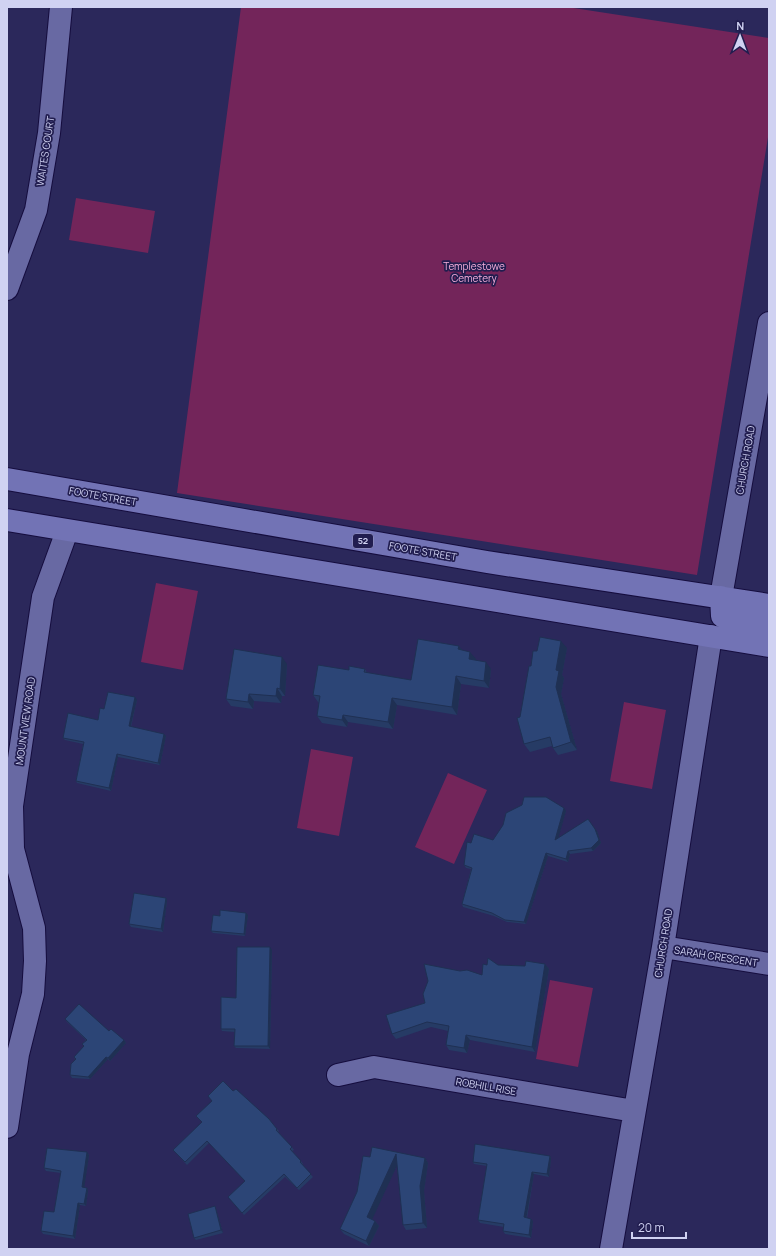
<svg xmlns="http://www.w3.org/2000/svg" width="776" height="1256" font-family="Manrope,sans-serif">
	<style>
		.green { fill: #73255a }
		.lines { fill: none; stroke-linecap: round; stroke-linejoin: round }
		.minor-casing { stroke: #150d3e; stroke-width: 24 }
		.major-casing { stroke: #150d3e; stroke-width: 24 }
		.minor { stroke: #6869a3; stroke-width: 22 }
		.major { stroke: #7273b5; stroke-width: 22 }
		.wall { fill: #263b65 }
		.shaded-wall { fill: #1f3053 }
		.building { fill: #2c4576; stroke: #1f3053 }
		.labels { text-anchor: middle; stroke-width: 3.5; stroke-linejoin: round; paint-order: stroke }
		.shield { fill: #211d4f; stroke: #9c9cc1; stroke-width: 1 }
		.shield-label { font-size: 9px; font-weight: bold; fill: #d0d2f2 }
		.street-label { font-size: 10px; fill: #d0d2f2; stroke: #211d4f }
		.park-label { font-size: 10px; fill: #f8afdc; stroke: #211d4f }
	</style>
	<rect width="100%" height="100%" fill="#2b285b"/>
	<path class="green" d="M 241,7 L 567,7 L 769,38 L 769,131 L 697,575 L 177,493 Z
		M 76,198 L 155,211 L 148,253 L 69,240 Z
		M 156,583 L 198,591 L 183,670 L 141,662 Z
		M 624,702 L 666,710 L 652,789 L 610,781 Z
		M 311,749 L 353,757 L 339,836 L 297,828 Z
		M 448,773 L 487,790 L 454,864 L 415,847 Z
		M 550,980 L 593,988 L 578,1067 L 536,1059 Z"/>
	<g class="lines">
		<defs>
			<path id="minor" d="M 7,289 L 36,210 L 49,133 L 61,7
				M 721,597 L 769,323
				M 663,947 L 769,964
				M 338,1075 L 374,1067 L 634,1111
				M 7,1127 L 18,1054 L 33,994 L 35,961 L 34,928 L 13,849 L 12,806 L 43,597 L 67,531
				M 611,1249 L 663,947 L 711,636"/>
			<path id="major" d="M 7,479 L 487,562 L 769,605
				M 7,520 L 769,646
				M 721,597 L 722,616 L 769,626"/>
		</defs>
		<use href="#minor" class="minor-casing"/>
		<use href="#major" class="major-casing"/>
		<use href="#minor" class="minor"/>
		<use href="#major" class="major"/>
	</g>
	<path class="wall" d="M 459,646 L 462,650 L 476,659 L 475,660 L 491,669 L 489,688 L 461,684 L 457,715 L 397,705 L 393,729 L 348,722 L 347,727 L 322,723 L 317,716 L 319,703 L 318,702 L 313,695 L 349,670 L 365,669 L 367,673 L 411,680 Z
		M 567,648 L 562,675 L 564,678 L 561,694 L 577,750 L 558,755 L 553,748 L 552,746 L 530,752 L 524,744 L 520,717 L 537,651 Z
		M 287,664 L 285,696 L 282,696 L 281,703 L 254,701 L 253,709 L 231,706 L 226,699 Z
		M 137,700 L 131,727 L 166,736 L 160,765 L 118,757 L 111,791 L 77,783 L 76,781 L 83,744 L 65,740 L 63,738 L 98,720 L 104,709 Z
		M 566,811 L 558,838 L 597,831 L 601,843 L 593,851 L 570,854 L 568,862 L 548,856 L 526,924 L 507,922 L 494,916 L 463,907 L 462,904 L 471,869 L 466,868 L 464,865 L 471,843 L 493,840 Z
		M 166,898 L 167,901 L 163,932 L 131,927 L 129,924 Z
		M 248,915 L 245,936 L 213,933 L 211,931 Z
		M 272,950 L 270,1049 L 236,1048 L 234,1046 L 235,1032 L 222,1031 L 221,1029 L 236,998 Z
		M 545,964 L 549,969 L 535,1052 L 470,1040 L 467,1053 L 449,1050 L 446,1045 L 448,1031 L 431,1027 L 396,1039 L 392,1034 L 425,1003 L 482,975 L 487,965 L 525,966 Z
		M 65,1019 L 109,1031 L 124,1040 L 126,1043 L 110,1061 L 108,1059 L 90,1079 L 72,1078 L 70,1075 L 75,1059 L 74,1057 L 84,1046 L 82,1044 L 86,1040 L 67,1022 Z
		M 233,1091 L 277,1129 L 279,1131 L 278,1132 L 292,1147 L 294,1150 L 292,1151 L 301,1161 L 303,1164 L 302,1165 L 313,1177 L 299,1190 L 285,1177 L 244,1215 L 228,1197 L 245,1181 L 209,1143 L 187,1165 L 173,1150 L 202,1122 L 196,1116 L 212,1101 L 208,1096 Z
		M 87,1152 L 89,1155 L 84,1188 L 87,1188 L 88,1191 L 86,1206 L 80,1205 L 75,1239 L 43,1234 L 41,1231 L 54,1212 L 61,1173 L 46,1171 L 44,1168 Z
		M 550,1156 L 551,1159 L 549,1177 L 534,1174 L 527,1218 L 533,1221 L 531,1238 L 505,1234 L 503,1231 L 504,1227 L 480,1223 L 478,1220 L 487,1166 L 474,1164 L 473,1162 Z
		M 370,1157 L 425,1158 L 428,1163 L 424,1191 L 427,1228 L 406,1230 L 403,1225 L 397,1165 L 372,1219 L 375,1221 L 379,1226 L 369,1246 L 344,1234 L 340,1229 L 357,1192 Z
		M 215,1206 L 216,1209 L 223,1233 L 196,1240 L 194,1238 Z"/>
	<path class="shaded-wall" d="M 561,641 L 567,648 L 562,675 L 564,678 L 561,694 L 577,750 L 571,742 L 556,687 L 556,670 Z
		M 459,646 L 464,653 L 458,649 Z
		M 470,652 L 476,659 L 474,666 L 469,659 Z
		M 282,657 L 287,664 L 285,696 L 280,689 Z
		M 486,662 L 491,669 L 489,688 L 484,681 Z
		M 456,676 L 461,684 L 457,715 L 452,707 Z
		M 277,688 L 282,696 L 281,703 L 276,696 Z
		M 249,694 L 254,701 L 253,709 L 248,702 Z
		M 135,697 L 137,700 L 130,729 L 129,726 Z
		M 392,698 L 397,705 L 393,729 L 388,722 Z
		M 343,715 L 348,722 L 347,727 L 342,720 Z
		M 164,734 L 166,736 L 160,765 L 158,763 Z
		M 117,754 L 118,757 L 111,791 L 109,788 Z
		M 564,808 L 566,811 L 557,843 L 555,840 Z
		M 595,829 L 597,831 L 601,843 L 593,851 L 591,848 Z
		M 568,851 L 570,854 L 568,862 L 566,859 Z
		M 546,853 L 548,856 L 526,924 L 524,922 Z
		M 166,898 L 167,901 L 163,932 L 161,929 Z
		M 246,913 L 248,915 L 245,936 L 244,934 Z
		M 270,947 L 272,950 L 270,1049 L 268,1046 Z
		M 545,964 L 549,969 L 535,1052 L 532,1047 Z
		M 466,1035 L 470,1040 L 467,1053 L 464,1048 Z
		M 124,1040 L 126,1043 L 110,1061 L 108,1058 Z
		M 106,1057 L 108,1059 L 90,1079 L 88,1077 Z
		M 87,1152 L 89,1155 L 84,1190 L 82,1187 Z
		M 396,1154 L 400,1159 L 371,1222 L 367,1217 Z
		M 550,1156 L 551,1159 L 549,1177 L 547,1174 Z
		M 425,1158 L 428,1163 L 424,1191 L 427,1228 L 423,1223 L 420,1186 Z
		M 532,1172 L 534,1174 L 526,1220 L 524,1217 Z
		M 87,1188 L 88,1191 L 86,1206 L 84,1204 Z
		M 78,1203 L 80,1205 L 75,1239 L 73,1236 Z
		M 215,1206 L 216,1209 L 223,1233 L 221,1230 Z
		M 531,1219 L 533,1221 L 531,1238 L 529,1235 Z
		M 375,1221 L 379,1226 L 369,1246 L 366,1241 Z"/>
	<path class="building" d="M 540,637 L 561,641 L 556,670 L 559,671 L 556,687 L 571,742 L 553,748 L 550,737 L 524,744 L 517,718 L 520,717 L 529,666 L 531,666 L 533,651 L 537,651 Z
		M 418,639 L 459,646 L 458,649 L 470,652 L 469,659 L 486,662 L 484,681 L 456,676 L 452,707 L 392,698 L 388,722 L 343,715 L 342,720 L 317,716 L 320,696 L 313,695 L 318,665 L 349,670 L 349,666 L 365,669 L 364,672 L 411,680 Z
		M 234,649 L 282,657 L 280,689 L 277,688 L 276,696 L 249,694 L 248,702 L 226,699 Z
		M 108,692 L 135,697 L 129,726 L 164,734 L 158,763 L 117,754 L 109,788 L 76,781 L 84,742 L 63,738 L 68,713 L 98,720 L 100,708 L 104,709 Z
		M 524,797 L 546,797 L 564,808 L 555,840 L 588,819 L 595,829 L 599,840 L 591,848 L 568,851 L 566,859 L 546,853 L 524,922 L 505,920 L 492,913 L 462,904 L 472,868 L 464,865 L 467,842 L 471,843 L 474,834 L 493,840 L 503,825 L 506,813 L 522,805 Z
		M 134,893 L 166,898 L 161,929 L 129,924 Z
		M 220,910 L 246,913 L 244,934 L 211,931 L 213,915 L 220,916 Z
		M 237,947 L 270,947 L 268,1046 L 234,1046 L 235,1029 L 221,1029 L 221,997 L 236,998 Z
		M 488,958 L 498,965 L 525,966 L 526,961 L 545,964 L 532,1047 L 466,1035 L 464,1048 L 446,1045 L 449,1026 L 427,1022 L 392,1034 L 386,1015 L 425,1003 L 423,994 L 428,981 L 424,964 L 460,971 L 467,970 L 482,975 L 483,964 L 487,965 Z
		M 79,1004 L 109,1031 L 111,1029 L 124,1040 L 108,1058 L 106,1057 L 88,1077 L 70,1075 L 71,1064 L 76,1059 L 74,1057 L 84,1046 L 82,1044 L 87,1040 L 65,1019 Z
		M 223,1081 L 233,1091 L 236,1089 L 269,1119 L 277,1129 L 276,1130 L 292,1147 L 290,1149 L 301,1161 L 300,1162 L 311,1174 L 297,1188 L 284,1174 L 242,1213 L 228,1197 L 245,1181 L 207,1141 L 185,1162 L 173,1150 L 202,1122 L 196,1116 L 212,1101 L 208,1096 Z
		M 475,1144 L 550,1156 L 547,1174 L 532,1172 L 524,1217 L 531,1219 L 529,1235 L 503,1231 L 504,1224 L 478,1220 L 487,1164 L 473,1162 Z
		M 372,1147 L 425,1158 L 420,1186 L 423,1223 L 403,1225 L 396,1154 L 367,1217 L 375,1221 L 366,1241 L 340,1229 L 357,1192 L 363,1156 L 370,1157 Z
		M 47,1148 L 87,1152 L 82,1187 L 87,1188 L 84,1204 L 78,1203 L 73,1236 L 41,1231 L 44,1211 L 54,1212 L 61,1171 L 44,1168 Z
		M 215,1206 L 221,1230 L 194,1238 L 188,1214 Z"/>
	<g class="labels">
		<rect class="shield" x="353" y="534" width="20" height="14" rx="3"/>
		<g class="shield-label">
			<text x="363" y="544">52</text>
		</g>
		<g class="street-label">
			<text transform="translate(45 151) rotate(-81)" y="4">WAITES COURT</text>
			<text transform="translate(745 460) rotate(-80)" y="4">CHURCH ROAD</text>
			<text transform="translate(103 496) rotate(10)" y="4">FOOTE STREET</text>
			<text transform="translate(423 551) rotate(10)" y="4">FOOTE STREET</text>
			<text transform="translate(25 721) rotate(-82)" y="4">MOUNT VIEW ROAD</text>
			<text transform="translate(663 943) rotate(-81)" y="4">CHURCH ROAD</text>
			<text transform="translate(716 956) rotate(9)" y="4">SARAH CRESCENT</text>
			<text transform="translate(486 1086) rotate(10)" y="4">ROBHILL RISE</text>
		</g>
		<g class="park-label">
			<text x="474" y="270">Templestowe<tspan x="474" dy="12">Cemetery</tspan></text>
		</g>
	</g>
	<rect width="776" height="1256" fill="none" stroke="#d0d2f2" stroke-width="16"/>
	<g transform="translate(740 36) rotate(1)" stroke="#211d4f" stroke-width="3" paint-order="stroke">
	<path d="M0-3L7 15L0 10L-7 15Z" fill="#d0d2f2"/>
	<text y="-6" font-size="11" font-weight="bold" text-anchor="middle" fill="#d0d2f2">N</text>
	</g>
	<path d="M632 1232v6h54v-6" fill="none" stroke="#d0d2f2" stroke-width="2"/>
	<text x="638" y="1232" font-size="12" fill="#d0d2f2" stroke="#211d4f" stroke-width="3" paint-order="stroke">20 m</text>
</svg>
